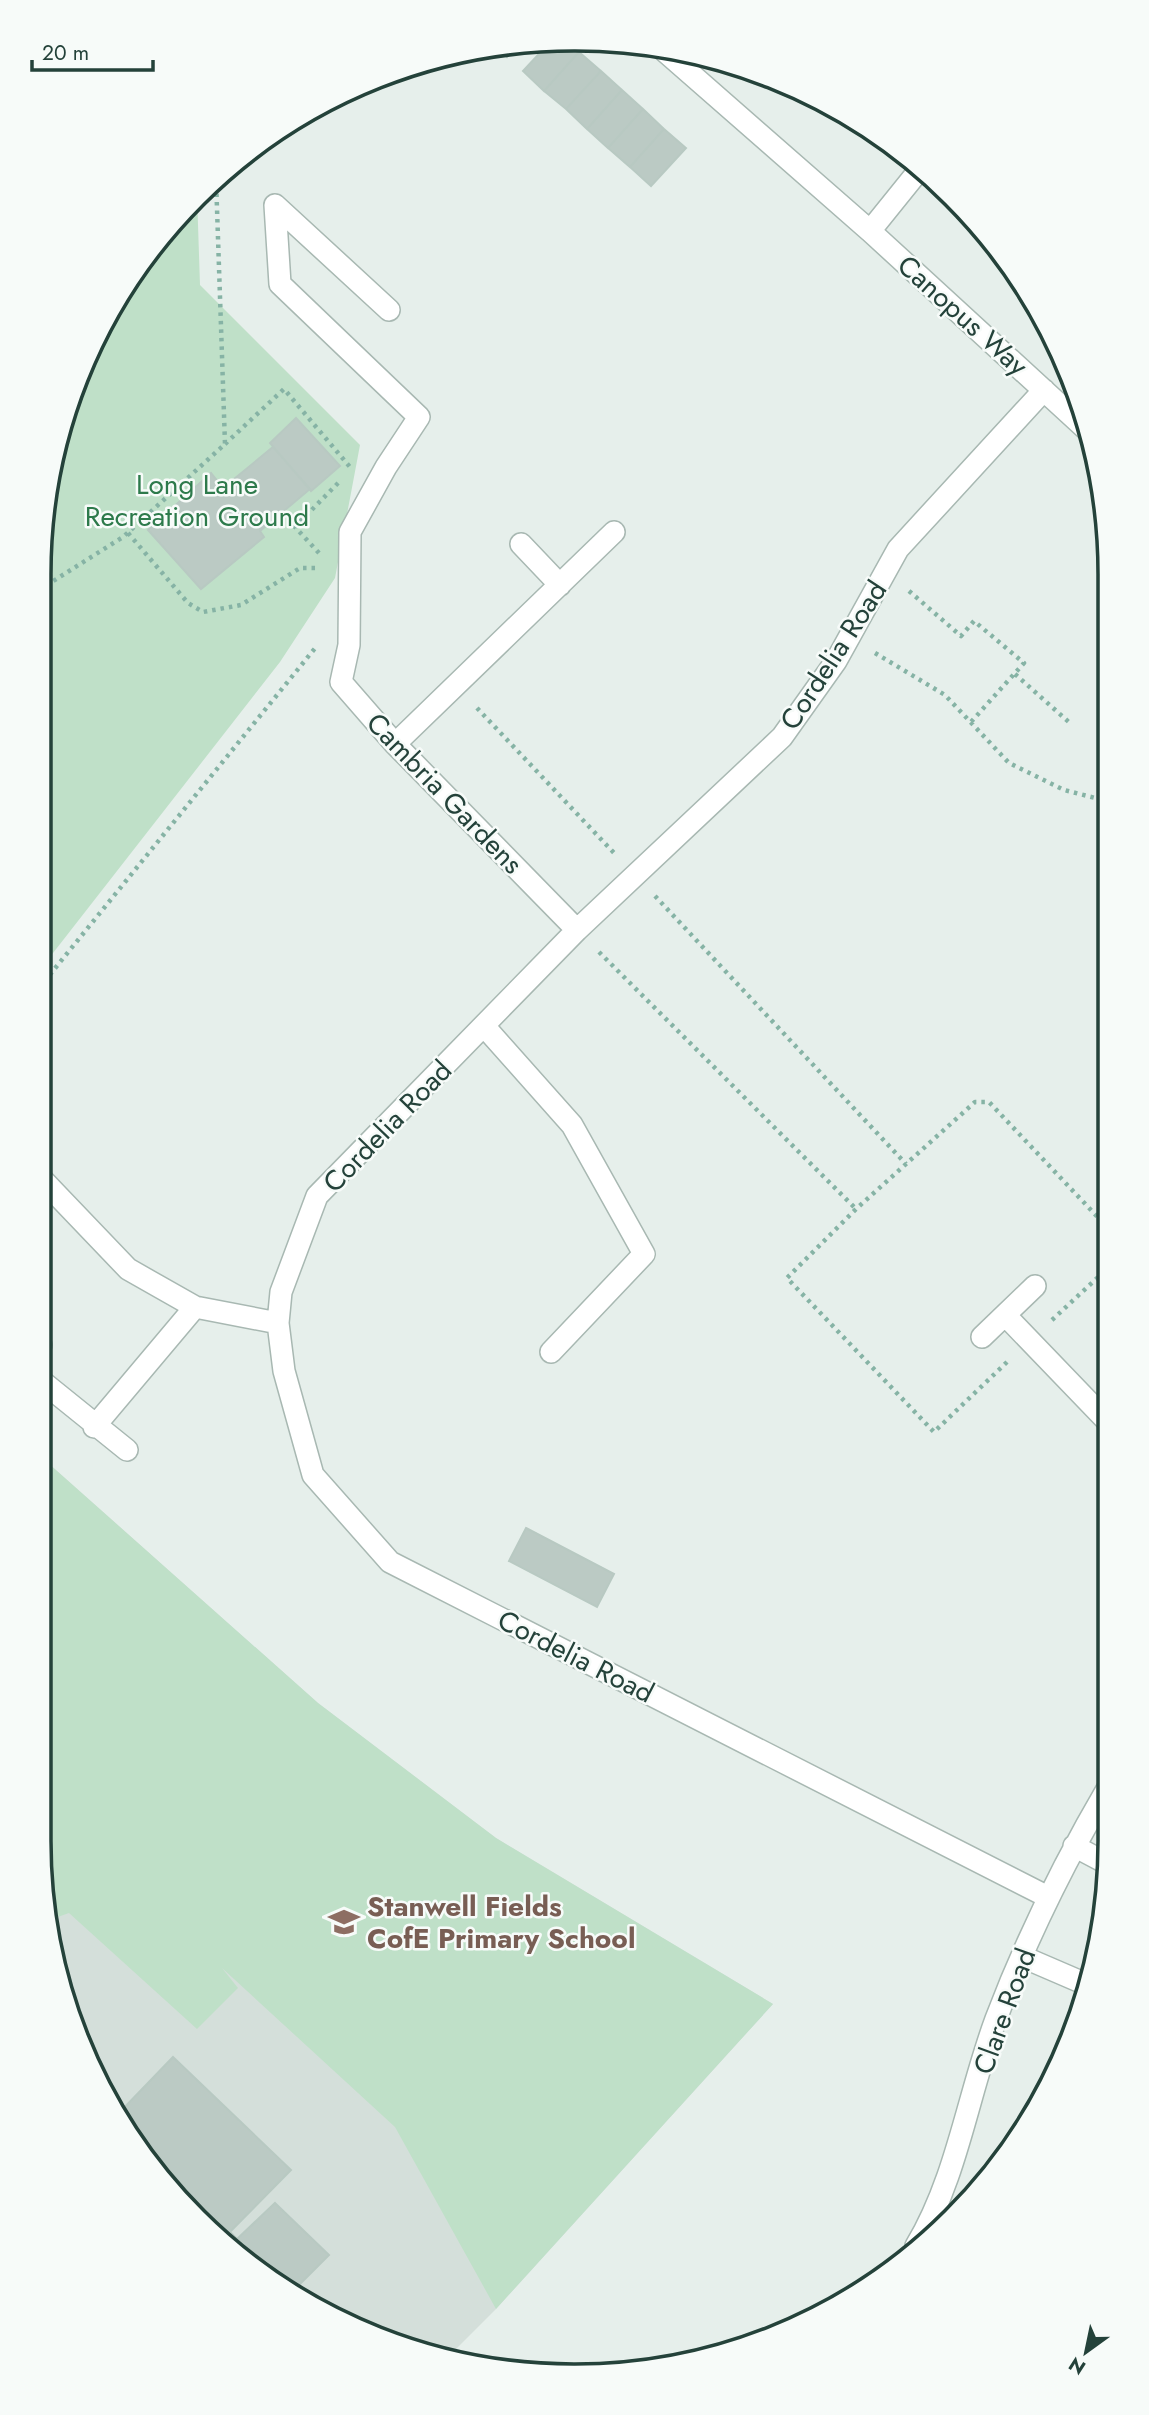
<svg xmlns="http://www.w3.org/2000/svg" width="1149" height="2415" font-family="Jost,sans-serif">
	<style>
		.built { fill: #d4dfda }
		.green { fill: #bfe0c8 }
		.building { fill: #bbcac4; stroke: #b8c9c2; stroke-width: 2 }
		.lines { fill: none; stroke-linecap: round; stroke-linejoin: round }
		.minor-casing { stroke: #a8b8b2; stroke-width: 24 }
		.path { stroke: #86b3a5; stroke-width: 4.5; stroke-dasharray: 3.5 5; stroke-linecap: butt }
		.minor { stroke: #fff; stroke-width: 21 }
		.labels { text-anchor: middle; stroke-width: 5; stroke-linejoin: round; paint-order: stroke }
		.street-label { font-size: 28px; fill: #24423a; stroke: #f7fbf9 }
		.park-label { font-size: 28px; fill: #2d7a4b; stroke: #f7fbf9 }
		.education-label { font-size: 28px; font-weight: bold; fill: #785e54; stroke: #f7fbf9; text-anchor: start }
		.rim { fill: none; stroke: #24423a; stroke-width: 3.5 }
	</style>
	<rect width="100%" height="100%" fill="#e6efeb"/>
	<path class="built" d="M 39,1455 L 318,1703 L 496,1838 L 773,2004 L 496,2309 L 447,2358 L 306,2304 L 221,2243 L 150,2167 L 67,2013 L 39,1840 Z"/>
	<path class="green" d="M 197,194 L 200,285 L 360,445 L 335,578 L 280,662 L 39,971 L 39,574 L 49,470 L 79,369 L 129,276 Z
		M 39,1455 L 318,1703 L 496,1838 L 773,2004 L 496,2309 L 395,2127 L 222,1968 L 238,1988 L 197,2029 L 69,1913 L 52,1919 L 39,1840 Z"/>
	<path class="building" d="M 565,39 L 579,52 L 544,91 L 523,71 L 551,41 Z
		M 518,44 L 507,57 L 495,46 Z
		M 579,52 L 601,71 L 566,109 L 544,91 Z
		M 601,71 L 622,90 L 587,129 L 566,109 Z
		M 622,90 L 643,109 L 608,148 L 587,129 Z
		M 643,109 L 664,129 L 630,167 L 608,148 Z
		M 844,116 L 869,131 L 865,135 Z
		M 664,129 L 686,148 L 651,186 L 630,167 Z
		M 963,211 L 993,242 L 990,248 L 957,218 Z
		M 296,418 L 340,466 L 311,491 L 270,443 Z
		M 273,447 L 310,489 L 260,531 L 264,537 L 201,589 L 148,530 L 211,473 L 223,488 Z
		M 526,1528 L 614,1574 L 597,1607 L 509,1561 Z
		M 173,2057 L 291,2170 L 220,2242 L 150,2167 L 120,2112 Z
		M 275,2203 L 329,2255 L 291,2293 L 220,2242 L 230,2232 L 237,2239 Z"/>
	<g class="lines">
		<defs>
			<path id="minor" d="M 660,47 L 870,231 L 1086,429
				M 870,231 L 920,169
				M 389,310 L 275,205 L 280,284 L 419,417 L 386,467 L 350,532 L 349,645 L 341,682 L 395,744 L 577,930
				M 1044,390 L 898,549 L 836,661 L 782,737 L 577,930 L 317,1196 L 281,1292 L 278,1323 L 284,1371 L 313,1475 L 390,1562 L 1048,1897
				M 521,544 L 560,585
				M 395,744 L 614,532
				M 484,1026 L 572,1125 L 644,1254 L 551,1352
				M 39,1176 L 128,1269 L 195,1307 L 278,1323
				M 1005,1315 L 1109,1423
				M 982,1337 L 1035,1286
				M 39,1349 L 41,1345
				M 39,1379 L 127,1450
				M 94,1427 L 195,1307
				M 1074,1846 L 1108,1864
				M 1023,1957 L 1088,1985
				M 916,2246 C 957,2178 968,2094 996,2019 C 1027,1937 1066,1859 1110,1784"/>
		</defs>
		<use href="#minor" class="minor-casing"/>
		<path class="path" d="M 225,444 L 284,389 L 350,467
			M 128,533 L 188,603 L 203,612 L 241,605 L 300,568 L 319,568
			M 319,553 L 295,527 L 340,481
			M 39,590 L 123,537 L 225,444 L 216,179
			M 909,591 L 961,636 L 974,621 L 1024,663 L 971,722
			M 875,653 L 945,695 L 1009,763 L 1064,790 L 1107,801
			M 1015,674 L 1071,724
			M 477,708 L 615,854
			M 655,896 L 906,1164
			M 599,952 L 856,1209
			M 39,988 L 316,647
			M 1052,1320 L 1109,1267
			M 1007,1362 L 934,1432 L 787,1278 L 856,1209 L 975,1102 L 989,1102 L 1108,1228"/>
		<use href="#minor" class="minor"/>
	</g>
	<defs>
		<symbol id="school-bare" viewBox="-9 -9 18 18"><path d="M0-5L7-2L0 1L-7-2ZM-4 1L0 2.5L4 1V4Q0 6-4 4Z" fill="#8d6e63" stroke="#f7fbf9" stroke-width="2.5" paint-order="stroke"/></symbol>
	</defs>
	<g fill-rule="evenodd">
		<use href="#school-bare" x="322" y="1900" width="44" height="44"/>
	</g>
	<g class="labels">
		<g class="street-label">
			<text transform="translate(963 315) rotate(42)" y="10">Canopus Way</text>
			<text transform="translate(833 655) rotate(-57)" y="10">Cordelia Road</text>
			<text transform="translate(445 793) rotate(46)" y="10">Cambria Gardens</text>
			<text transform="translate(387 1126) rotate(-46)" y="10">Cordelia Road</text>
			<text transform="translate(576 1656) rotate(27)" y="10">Cordelia Road</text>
			<text transform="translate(1004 2011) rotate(-70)" y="10">Clare Road</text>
		</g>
		<g class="park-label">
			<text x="197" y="494">Long Lane<tspan x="197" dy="32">Recreation Ground</tspan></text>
		</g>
		<g class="education-label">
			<text x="367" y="1916">Stanwell Fields<tspan x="367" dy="32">CofE Primary School</tspan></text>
		</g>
	</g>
	<path d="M0 0H1149V2415H0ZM574 51H575A523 523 0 0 1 1098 574V1841A523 523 0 0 1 575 2364H574A523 523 0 0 1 51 1841V574A523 523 0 0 1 574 51Z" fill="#f7fbf9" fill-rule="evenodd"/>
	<path class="rim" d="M574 51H575A523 523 0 0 1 1098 574V1841A523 523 0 0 1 575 2364H574A523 523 0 0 1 51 1841V574A523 523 0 0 1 574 51Z"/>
	<g transform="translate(1086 2352) rotate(213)" stroke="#f7fbf9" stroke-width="5" paint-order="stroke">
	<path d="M0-5L12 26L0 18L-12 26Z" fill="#24423a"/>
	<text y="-10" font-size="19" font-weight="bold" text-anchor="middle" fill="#24423a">N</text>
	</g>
	<path d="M32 60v10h121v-10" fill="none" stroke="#24423a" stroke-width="3.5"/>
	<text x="42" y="60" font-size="21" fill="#24423a" stroke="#f7fbf9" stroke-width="5" paint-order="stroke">20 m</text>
</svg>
